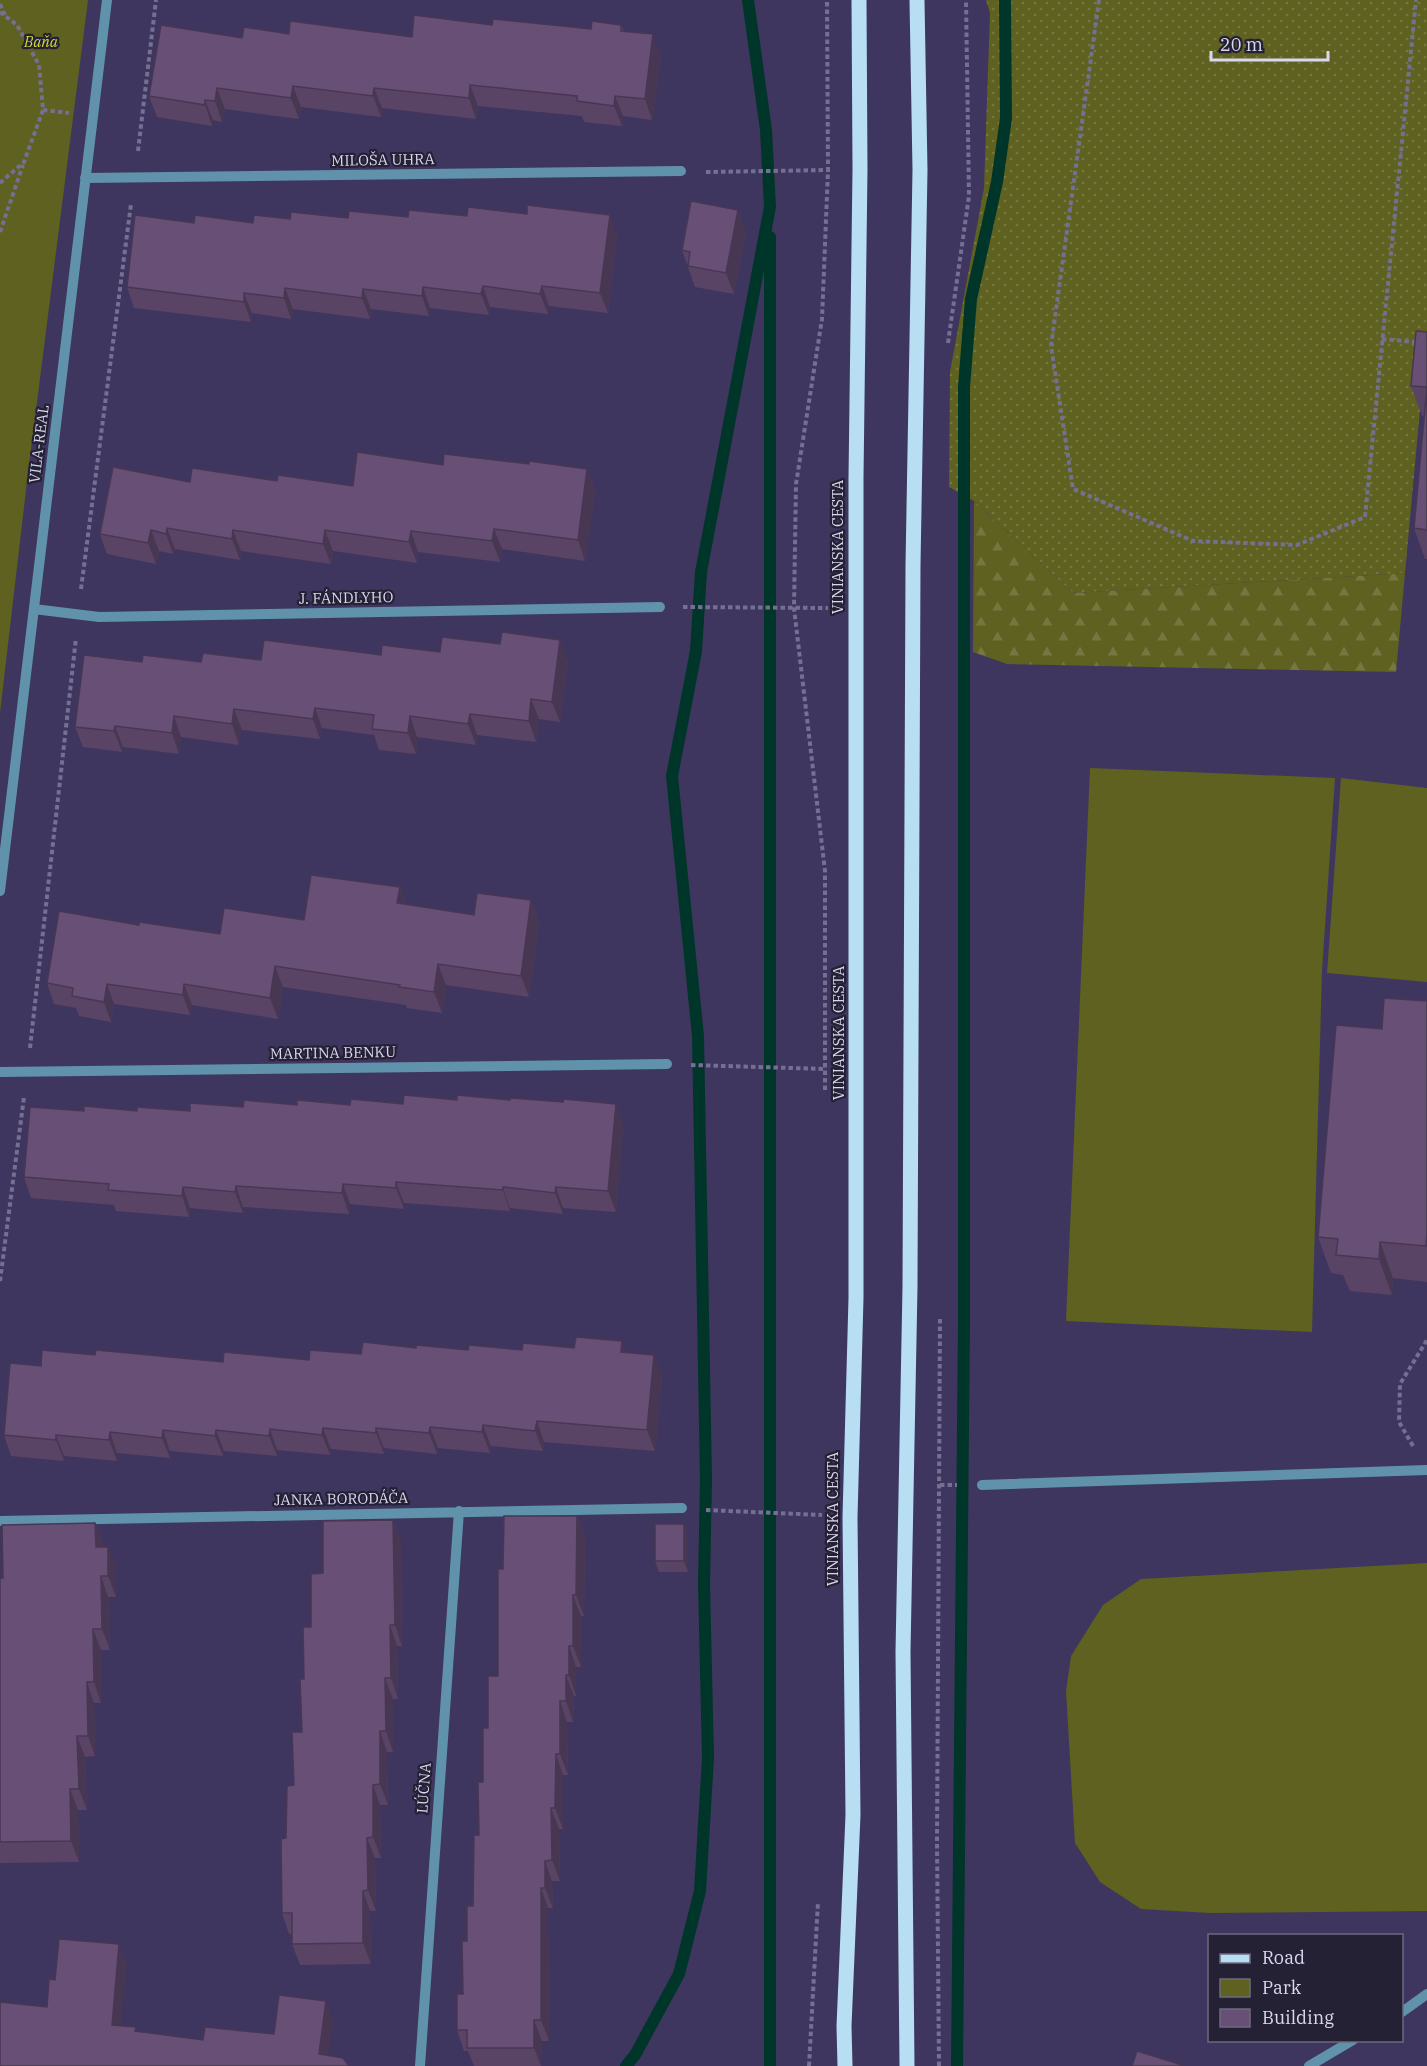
<svg xmlns="http://www.w3.org/2000/svg" width="1427" height="2066" font-family="'IBM Plex Serif',serif">
	<style>
		.grass { fill: url(#grass-dots) }
		.forest { fill: url(#forest-firs) }
		.park { fill: #5e611f }
		.lines { fill: none; stroke-linecap: round; stroke-linejoin: round }
		.stream { stroke: #003529; stroke-width: 12 }
		.path { stroke: #756f92; stroke-width: 4; stroke-dasharray: 4.5 3; stroke-linecap: butt }
		.minor { stroke: #6192ac; stroke-width: 10 }
		.major { stroke: #b7def3; stroke-width: 15 }
		.wall { fill: #594465 }
		.shaded-wall { fill: #483753 }
		.building { fill: #674f76; stroke: #483753; stroke-width: 1.5 }
		.labels { text-anchor: middle; stroke-width: 4.5; stroke-linejoin: round; paint-order: stroke }
		.park-label { font-size: 15px; font-style: italic; fill: #d3da32; stroke: #252134 }
		.street-label { font-size: 15px; fill: #dad7f0; stroke: #252134 }
	</style>
	<defs>
		<pattern id="grass-dots" width="8" height="8" patternUnits="userSpaceOnUse" patternTransform="scale(1.5)"><rect width="8" height="8" fill="#5e611f"/><path d="M2 2h.1M6 6h.1" fill="none" stroke="#747740" stroke-width="1.8" stroke-linecap="round"/></pattern>
		<pattern id="forest-firs" width="22" height="20" patternUnits="userSpaceOnUse" patternTransform="scale(1.5)"><rect width="22" height="20" fill="#5e611f"/><path d="M5 1l3.5 6h-7zM16 11l3.5 6h-7z" fill="#747740"/></pattern>
	</defs>
	<rect width="100%" height="100%" fill="#3e365f"/>
	<path class="grass" d="M 986,0 L 1427,0 L 1427,333 L 1405,573 L 1073,593 L 974,501 L 949,487 L 950,372 L 984,188 L 990,13 Z"/>
	<path class="forest" d="M 974,501 L 1073,593 L 1405,573 L 1396,672 L 1007,664 L 973,652 Z"/>
	<path class="park" d="M 0,0 L 88,0 L 28,473 L 0,713 Z
		M 1090,768 L 1335,778 L 1322,971 L 1312,1332 L 1066,1321 Z
		M 1341,778 L 1427,788 L 1427,982 L 1327,973 Z
		M 1427,1563 L 1427,1911 L 1210,1913 L 1141,1909 L 1100,1882 L 1075,1843 L 1066,1691 L 1071,1656 L 1103,1605 L 1141,1579 Z"/>
	<g class="lines">
		<path class="stream" d="M 626,2066 L 635,2055 L 679,1974 L 700,1891 L 708,1758 L 704,1584 L 706,1480 L 698,1036 L 672,776 L 696,651 L 701,572 L 770,207 L 766,130 L 748,0
			M 770,2066 L 770,237
			M 957,2066 L 964,1320 L 964,387 L 971,299 L 997,182 L 1006,118 L 1005,0"/>
		<path class="path" d="M 1099,0 L 1051,346 L 1073,489 L 1193,541 L 1297,545 L 1365,517 L 1416,0
			M 0,4 L 5,15
			M 0,12 L 17,25 L 39,65 L 43,110 L 24,162 L 0,183
			M 43,110 L 69,113
			M 138,151 L 156,0
			M 706,172 L 830,170
			M 0,232 L 23,165
			M 1382,339 L 1427,343
			M 948,343 L 969,196 L 966,0
			M 81,589 L 131,204
			M 683,607 L 828,608
			M 30,1048 L 76,638
			M 691,1065 L 825,1069
			M 825,1090 L 825,871 L 794,608 L 796,484 L 822,319 L 828,170 L 827,0
			M 0,1281 L 24,1097
			M 1413,1446 L 1399,1422 L 1400,1384 L 1427,1340
			M 940,1485 L 957,1485
			M 706,1510 L 822,1515
			M 809,2066 L 818,1902
			M 939,2066 L 937,1841 L 940,1316"/>
		<path class="minor" d="M 85,178 L 681,171
			M 34,609 L 99,617 L 660,607
			M 0,891 L 107,0
			M 0,1072 L 667,1064
			M 982,1485 L 1427,1470
			M 0,1521 L 682,1508
			M 1402,2012 L 1427,1994
			M 420,2066 L 459,1511
			M 1309,2066 L 1353,2040"/>
		<path class="major" d="M 845,2066 L 844,2026 L 853,1815 L 850,1517 L 856,1298 L 856,478 L 860,169 L 859,0
			M 907,2066 L 903,1652 L 910,1287 L 913,565 L 920,170 L 917,0"/>
	</g>
	<path class="wall" d="M 492,25 L 591,29 L 621,25 L 624,31 L 661,55 L 652,120 L 623,116 L 622,126 L 584,122 L 582,116 L 478,106 L 476,119 L 382,108 L 381,117 L 301,107 L 299,119 L 225,109 L 222,122 L 213,120 L 212,126 L 157,117 L 149,96 L 242,38 L 289,34 L 412,37 Z
		M 408,217 L 617,236 L 608,313 L 549,306 L 548,314 L 490,307 L 489,315 L 430,308 L 429,316 L 371,309 L 370,319 L 293,309 L 291,319 L 252,313 L 251,322 L 134,308 L 127,287 L 194,223 L 253,223 L 290,219 Z
		M 746,231 L 734,294 L 695,287 L 682,250 Z
		M 1427,332 L 1427,559 L 1425,559 L 1414,528 L 1424,416 L 1422,416 L 1411,386 Z
		M 529,464 L 587,469 L 595,490 L 585,561 L 502,549 L 500,562 L 418,552 L 417,563 L 333,551 L 331,564 L 241,551 L 240,560 L 175,549 L 173,554 L 159,551 L 156,564 L 107,554 L 100,534 L 190,482 L 277,481 L 353,486 L 443,465 Z
		M 440,652 L 568,660 L 560,722 L 539,719 L 536,742 L 477,735 L 476,745 L 417,737 L 416,754 L 379,750 L 374,735 L 322,728 L 320,739 L 242,730 L 239,745 L 181,737 L 179,754 L 123,747 L 122,752 L 83,747 L 75,727 L 142,662 L 201,662 L 261,660 Z
		M 400,887 L 406,904 L 474,915 L 531,900 L 539,921 L 529,997 L 446,985 L 442,1013 L 407,1008 L 406,1005 L 283,987 L 278,1019 L 192,1005 L 190,1015 L 114,1004 L 111,1022 L 79,1016 L 76,1008 L 54,1004 L 47,983 L 139,925 L 220,934 L 304,920 Z
		M 1427,1001 L 1427,1282 L 1393,1278 L 1392,1295 L 1350,1291 L 1343,1275 L 1331,1273 L 1318,1237 L 1382,1029 Z
		M 297,1105 L 350,1105 L 623,1125 L 616,1212 L 563,1208 L 563,1214 L 510,1208 L 510,1211 L 404,1203 L 404,1209 L 350,1204 L 349,1214 L 243,1207 L 243,1213 L 190,1208 L 189,1217 L 116,1211 L 114,1205 L 31,1198 L 24,1177 L 84,1111 L 190,1111 L 243,1107 Z
		M 416,1348 L 468,1350 L 522,1350 L 574,1348 L 626,1352 L 662,1375 L 655,1451 L 544,1442 L 543,1451 L 491,1446 L 490,1453 L 438,1448 L 437,1454 L 384,1448 L 384,1454 L 331,1449 L 330,1455 L 277,1450 L 277,1456 L 224,1451 L 223,1456 L 170,1451 L 170,1458 L 117,1453 L 117,1461 L 64,1456 L 64,1461 L 11,1456 L 4,1435 L 41,1366 L 95,1355 L 223,1362 L 309,1360 Z
		M 577,1516 L 585,1537 L 584,1616 L 581,1616 L 581,1667 L 576,1667 L 576,1696 L 574,1696 L 573,1722 L 567,1722 L 568,1775 L 563,1775 L 563,1829 L 559,1829 L 560,1881 L 552,1881 L 553,1908 L 548,1908 L 549,2041 L 542,2041 L 542,2066 L 474,2066 L 468,2051 L 464,2051 L 457,2030 L 463,1994 L 467,1941 L 473,1906 L 488,1728 L 498,1676 L 503,1569 Z
		M 393,1520 L 401,1540 L 402,1646 L 397,1646 L 398,1699 L 393,1699 L 393,1752 L 387,1752 L 388,1805 L 380,1805 L 381,1858 L 375,1858 L 376,1911 L 370,1911 L 371,1964 L 300,1965 L 292,1944 L 292,1934 L 289,1934 L 282,1913 L 286,1838 L 302,1732 L 304,1679 L 311,1627 L 323,1573 Z
		M 95,1523 L 103,1544 L 103,1547 L 116,1567 L 116,1597 L 108,1597 L 110,1650 L 101,1650 L 101,1703 L 94,1703 L 95,1756 L 85,1757 L 87,1810 L 78,1810 L 79,1862 L 0,1863 L 0,1578 L 3,1578 Z
		M 688,1535 L 688,1572 L 659,1572 L 655,1561 Z"/>
	<path class="shaded-wall" d="M 653,34 L 661,55 L 652,120 L 645,99 Z
		M 470,85 L 478,106 L 476,119 L 469,98 Z
		M 293,86 L 301,107 L 299,119 L 291,98 Z
		M 217,88 L 225,109 L 222,122 L 215,101 Z
		M 374,88 L 382,108 L 381,117 L 373,96 Z
		M 615,96 L 623,116 L 622,126 L 614,106 Z
		M 205,100 L 213,120 L 212,126 L 205,105 Z
		M 738,210 L 746,231 L 734,294 L 726,273 Z
		M 610,215 L 617,236 L 608,313 L 600,293 Z
		M 483,286 L 490,307 L 489,315 L 481,294 Z
		M 542,286 L 549,306 L 548,314 L 540,294 Z
		M 423,287 L 430,308 L 429,316 L 422,296 Z
		M 285,288 L 293,309 L 291,319 L 284,298 Z
		M 363,289 L 371,309 L 370,319 L 362,298 Z
		M 244,293 L 252,313 L 251,322 L 244,302 Z
		M 587,469 L 595,490 L 585,561 L 578,540 Z
		M 167,528 L 175,549 L 173,554 L 166,534 Z
		M 494,529 L 502,549 L 500,562 L 492,541 Z
		M 151,530 L 159,551 L 156,564 L 148,543 Z
		M 233,530 L 241,551 L 240,560 L 232,539 Z
		M 325,530 L 333,551 L 331,564 L 323,544 Z
		M 411,531 L 418,552 L 417,563 L 409,542 Z
		M 560,640 L 568,660 L 560,722 L 552,702 Z
		M 531,699 L 539,719 L 536,742 L 529,721 Z
		M 315,708 L 322,728 L 320,739 L 313,719 Z
		M 234,709 L 242,730 L 239,745 L 232,724 Z
		M 470,714 L 477,735 L 476,745 L 468,724 Z
		M 174,716 L 181,737 L 179,754 L 172,733 Z
		M 410,716 L 417,737 L 416,754 L 408,733 Z
		M 115,726 L 123,747 L 122,752 L 114,731 Z
		M 400,887 L 407,907 L 397,903 Z
		M 531,900 L 539,921 L 529,997 L 521,976 Z
		M 438,964 L 446,985 L 442,1013 L 434,992 Z
		M 275,966 L 283,987 L 278,1019 L 270,998 Z
		M 107,984 L 114,1004 L 111,1022 L 104,1002 Z
		M 184,984 L 192,1005 L 190,1015 L 183,995 Z
		M 616,1104 L 623,1125 L 616,1212 L 608,1191 Z
		M 396,1182 L 404,1203 L 404,1209 L 396,1188 Z
		M 343,1184 L 350,1204 L 349,1214 L 342,1193 Z
		M 236,1186 L 243,1207 L 243,1213 L 235,1192 Z
		M 183,1187 L 190,1208 L 189,1217 L 182,1196 Z
		M 503,1187 L 510,1208 L 510,1211 L 503,1190 Z
		M 556,1187 L 563,1208 L 563,1214 L 555,1193 Z
		M 1380,1242 L 1393,1278 L 1392,1295 L 1379,1259 Z
		M 622,1341 L 630,1362 L 621,1352 Z
		M 654,1355 L 662,1375 L 655,1451 L 647,1430 Z
		M 537,1421 L 544,1442 L 543,1451 L 535,1431 Z
		M 483,1425 L 491,1446 L 490,1453 L 482,1432 Z
		M 430,1427 L 438,1448 L 437,1454 L 429,1433 Z
		M 323,1428 L 331,1449 L 330,1455 L 322,1435 Z
		M 376,1428 L 384,1448 L 384,1454 L 376,1433 Z
		M 270,1429 L 277,1450 L 277,1456 L 269,1436 Z
		M 163,1430 L 170,1451 L 170,1458 L 162,1438 Z
		M 216,1430 L 224,1451 L 223,1456 L 215,1436 Z
		M 110,1432 L 117,1453 L 117,1461 L 109,1440 Z
		M 56,1435 L 64,1456 L 64,1461 L 56,1440 Z
		M 577,1516 L 585,1537 L 584,1616 L 576,1595 Z
		M 393,1520 L 401,1540 L 402,1646 L 395,1625 Z
		M 95,1523 L 103,1544 L 103,1568 L 96,1547 Z
		M 684,1524 L 688,1535 L 688,1572 L 684,1561 Z
		M 108,1547 L 116,1567 L 116,1597 L 108,1576 Z
		M 101,1576 L 108,1597 L 110,1650 L 102,1629 Z
		M 573,1595 L 581,1616 L 581,1667 L 573,1646 Z
		M 390,1625 L 397,1646 L 398,1699 L 391,1678 Z
		M 93,1629 L 101,1650 L 101,1703 L 94,1682 Z
		M 569,1646 L 576,1667 L 576,1696 L 569,1675 Z
		M 566,1675 L 574,1696 L 573,1722 L 566,1701 Z
		M 385,1678 L 393,1699 L 393,1752 L 386,1731 Z
		M 87,1682 L 94,1703 L 95,1756 L 88,1736 Z
		M 560,1701 L 567,1722 L 568,1775 L 560,1754 Z
		M 380,1731 L 387,1752 L 388,1805 L 380,1784 Z
		M 77,1736 L 85,1757 L 87,1810 L 79,1789 Z
		M 556,1754 L 563,1775 L 563,1829 L 555,1808 Z
		M 373,1785 L 380,1805 L 381,1858 L 373,1837 Z
		M 70,1789 L 78,1810 L 79,1862 L 71,1841 Z
		M 551,1808 L 559,1829 L 560,1881 L 552,1860 Z
		M 367,1838 L 375,1858 L 376,1911 L 368,1890 Z
		M 545,1861 L 552,1881 L 553,1908 L 545,1888 Z
		M 541,1888 L 548,1908 L 549,2041 L 541,2020 Z
		M 363,1891 L 370,1911 L 371,1964 L 363,1943 Z
		M 119,1944 L 127,1964 L 119,2046 L 112,2025 Z
		M 326,2001 L 333,2022 L 327,2066 L 319,2054 Z
		M 534,2020 L 542,2041 L 542,2066 L 541,2066 L 534,2048 Z"/>
	<path class="building" d="M 414,15 L 492,25 L 493,19 L 591,29 L 592,21 L 621,25 L 621,31 L 653,34 L 645,99 L 615,96 L 614,106 L 577,101 L 577,96 L 470,85 L 469,98 L 374,88 L 373,96 L 293,86 L 291,98 L 217,88 L 215,101 L 205,100 L 205,105 L 149,96 L 161,25 L 242,38 L 244,27 L 289,34 L 290,21 L 412,37 Z
		M 691,201 L 738,210 L 726,273 L 688,266 L 690,252 L 682,250 Z
		M 527,205 L 610,215 L 600,293 L 542,286 L 540,294 L 483,286 L 481,294 L 423,287 L 422,296 L 363,289 L 362,298 L 285,288 L 284,298 L 244,293 L 244,302 L 127,287 L 135,215 L 194,223 L 195,215 L 253,223 L 254,215 L 290,219 L 291,212 L 348,218 L 349,211 L 408,217 L 409,210 L 467,216 L 468,207 L 527,214 Z
		M 1416,331 L 1427,332 L 1427,530 L 1414,528 L 1427,387 L 1411,386 Z
		M 357,452 L 443,465 L 444,454 L 529,464 L 529,461 L 587,469 L 578,540 L 494,529 L 492,541 L 411,531 L 409,542 L 325,530 L 323,544 L 233,530 L 232,539 L 167,528 L 166,534 L 151,530 L 148,543 L 100,534 L 113,467 L 190,482 L 192,468 L 277,481 L 278,475 L 353,486 Z
		M 502,632 L 560,640 L 552,702 L 531,699 L 529,721 L 470,714 L 468,724 L 410,716 L 408,733 L 372,729 L 374,715 L 315,708 L 313,719 L 234,709 L 232,724 L 174,716 L 172,733 L 115,726 L 114,731 L 75,727 L 84,655 L 142,662 L 143,655 L 201,662 L 203,653 L 261,660 L 264,640 L 381,655 L 382,645 L 440,652 L 442,637 L 500,644 Z
		M 311,875 L 400,887 L 397,903 L 474,915 L 477,893 L 531,900 L 521,976 L 438,964 L 434,992 L 399,987 L 400,985 L 275,966 L 270,998 L 184,984 L 183,995 L 107,984 L 104,1002 L 72,996 L 73,988 L 47,983 L 59,911 L 139,925 L 139,922 L 220,934 L 224,908 L 304,920 Z
		M 1384,998 L 1427,1001 L 1427,1230 L 1426,1246 L 1380,1242 L 1379,1259 L 1336,1255 L 1338,1239 L 1318,1237 L 1336,1025 L 1382,1029 Z
		M 404,1095 L 457,1100 L 457,1095 L 510,1100 L 511,1098 L 563,1102 L 564,1099 L 616,1104 L 608,1191 L 556,1187 L 555,1193 L 503,1187 L 503,1190 L 396,1182 L 396,1188 L 343,1184 L 342,1193 L 236,1186 L 235,1192 L 183,1187 L 182,1196 L 108,1190 L 109,1184 L 24,1177 L 30,1107 L 84,1111 L 84,1106 L 137,1111 L 137,1107 L 190,1111 L 190,1103 L 243,1107 L 244,1100 L 297,1105 L 297,1100 L 350,1105 L 351,1099 L 403,1104 Z
		M 576,1337 L 622,1341 L 621,1352 L 654,1355 L 647,1430 L 537,1421 L 535,1431 L 483,1425 L 482,1432 L 430,1427 L 429,1433 L 376,1428 L 376,1433 L 323,1428 L 322,1435 L 270,1429 L 269,1436 L 216,1430 L 215,1436 L 163,1430 L 162,1438 L 110,1432 L 109,1440 L 56,1435 L 56,1440 L 4,1435 L 10,1363 L 41,1366 L 42,1350 L 95,1355 L 96,1350 L 223,1362 L 224,1352 L 309,1360 L 310,1350 L 361,1354 L 363,1342 L 416,1348 L 416,1345 L 468,1350 L 469,1345 L 522,1350 L 523,1343 L 574,1348 Z
		M 504,1516 L 577,1516 L 576,1595 L 573,1595 L 573,1646 L 569,1646 L 569,1675 L 566,1675 L 566,1701 L 560,1701 L 560,1754 L 556,1754 L 555,1808 L 551,1808 L 552,1860 L 545,1861 L 545,1888 L 541,1888 L 541,2020 L 534,2020 L 534,2048 L 467,2048 L 467,2030 L 457,2030 L 457,1994 L 463,1994 L 462,1941 L 467,1941 L 467,1906 L 473,1906 L 474,1835 L 479,1835 L 478,1782 L 483,1782 L 483,1728 L 488,1728 L 488,1676 L 498,1676 L 498,1569 L 503,1569 Z
		M 393,1520 L 395,1625 L 390,1625 L 391,1678 L 385,1678 L 386,1731 L 380,1731 L 380,1784 L 373,1785 L 373,1837 L 367,1838 L 368,1890 L 363,1891 L 363,1943 L 292,1944 L 292,1913 L 282,1913 L 281,1839 L 286,1838 L 287,1786 L 294,1785 L 292,1732 L 302,1732 L 300,1679 L 304,1679 L 303,1627 L 311,1627 L 311,1574 L 323,1573 L 323,1521 Z
		M 95,1523 L 96,1547 L 108,1547 L 108,1576 L 101,1576 L 102,1629 L 93,1629 L 94,1682 L 87,1682 L 88,1736 L 77,1736 L 79,1789 L 70,1789 L 71,1841 L 0,1842 L 0,1578 L 3,1578 L 2,1525 Z
		M 655,1524 L 684,1524 L 684,1561 L 655,1561 Z
		M 59,1939 L 119,1944 L 112,2025 L 136,2027 L 135,2031 L 203,2040 L 205,2027 L 274,2034 L 279,1995 L 326,2001 L 319,2054 L 343,2058 L 349,2066 L 0,2066 L 0,2002 L 47,2007 L 49,1979 L 55,1980 Z
		M 1137,2051 L 1182,2065 L 1181,2066 L 1132,2066 Z"/>
	<g class="labels">
		<g class="park-label">
			<text x="41" y="47">Baňa</text>
		</g>
		<g class="street-label">
			<text transform="translate(383 160) rotate(-1)" y="5">MILOŠA UHRA</text>
			<text transform="translate(39 444) rotate(-83)" y="5">VILA-REAL</text>
			<text transform="translate(838 547) rotate(-90)" y="5">VINIANSKA CESTA</text>
			<text transform="translate(346 598) rotate(-1)" y="5">J. FÁNDLYHO</text>
			<text transform="translate(839 1033) rotate(-90)" y="5">VINIANSKA CESTA</text>
			<text transform="translate(333 1053) rotate(-1)" y="5">MARTINA BENKU</text>
			<text transform="translate(341 1499) rotate(-1)" y="5">JANKA BORODÁČA</text>
			<text transform="translate(833 1519) rotate(-90)" y="5">VINIANSKA CESTA</text>
			<text transform="translate(424 1788) rotate(-86)" y="5">LÚČNA</text>
		</g>
	</g>
	<rect x="1208" y="1934" width="195" height="108" fill="#252134" stroke="#6d6a7f" stroke-width="1.5"/>
	<rect x="1220" y="1954" width="30" height="9" fill="#b7def3" stroke="#6d6a7f" stroke-width="1.5"/>
	<text x="1262" y="1964" font-size="18" fill="#dad7f0">Road</text>
	<rect x="1220" y="1979" width="30" height="18" fill="#5e611f" stroke="#6d6a7f" stroke-width="1.5"/>
	<text x="1262" y="1994" font-size="18" fill="#dad7f0">Park</text>
	<rect x="1220" y="2009" width="30" height="18" fill="#674f76" stroke="#6d6a7f" stroke-width="1.5"/>
	<text x="1262" y="2024" font-size="18" fill="#dad7f0">Building</text>
	<path d="M1211 51v9h117v-9" fill="none" stroke="#dad7f0" stroke-width="3"/>
	<text x="1220" y="51" font-size="18" fill="#dad7f0" stroke="#252134" stroke-width="4.5" paint-order="stroke">20 m</text>
</svg>
